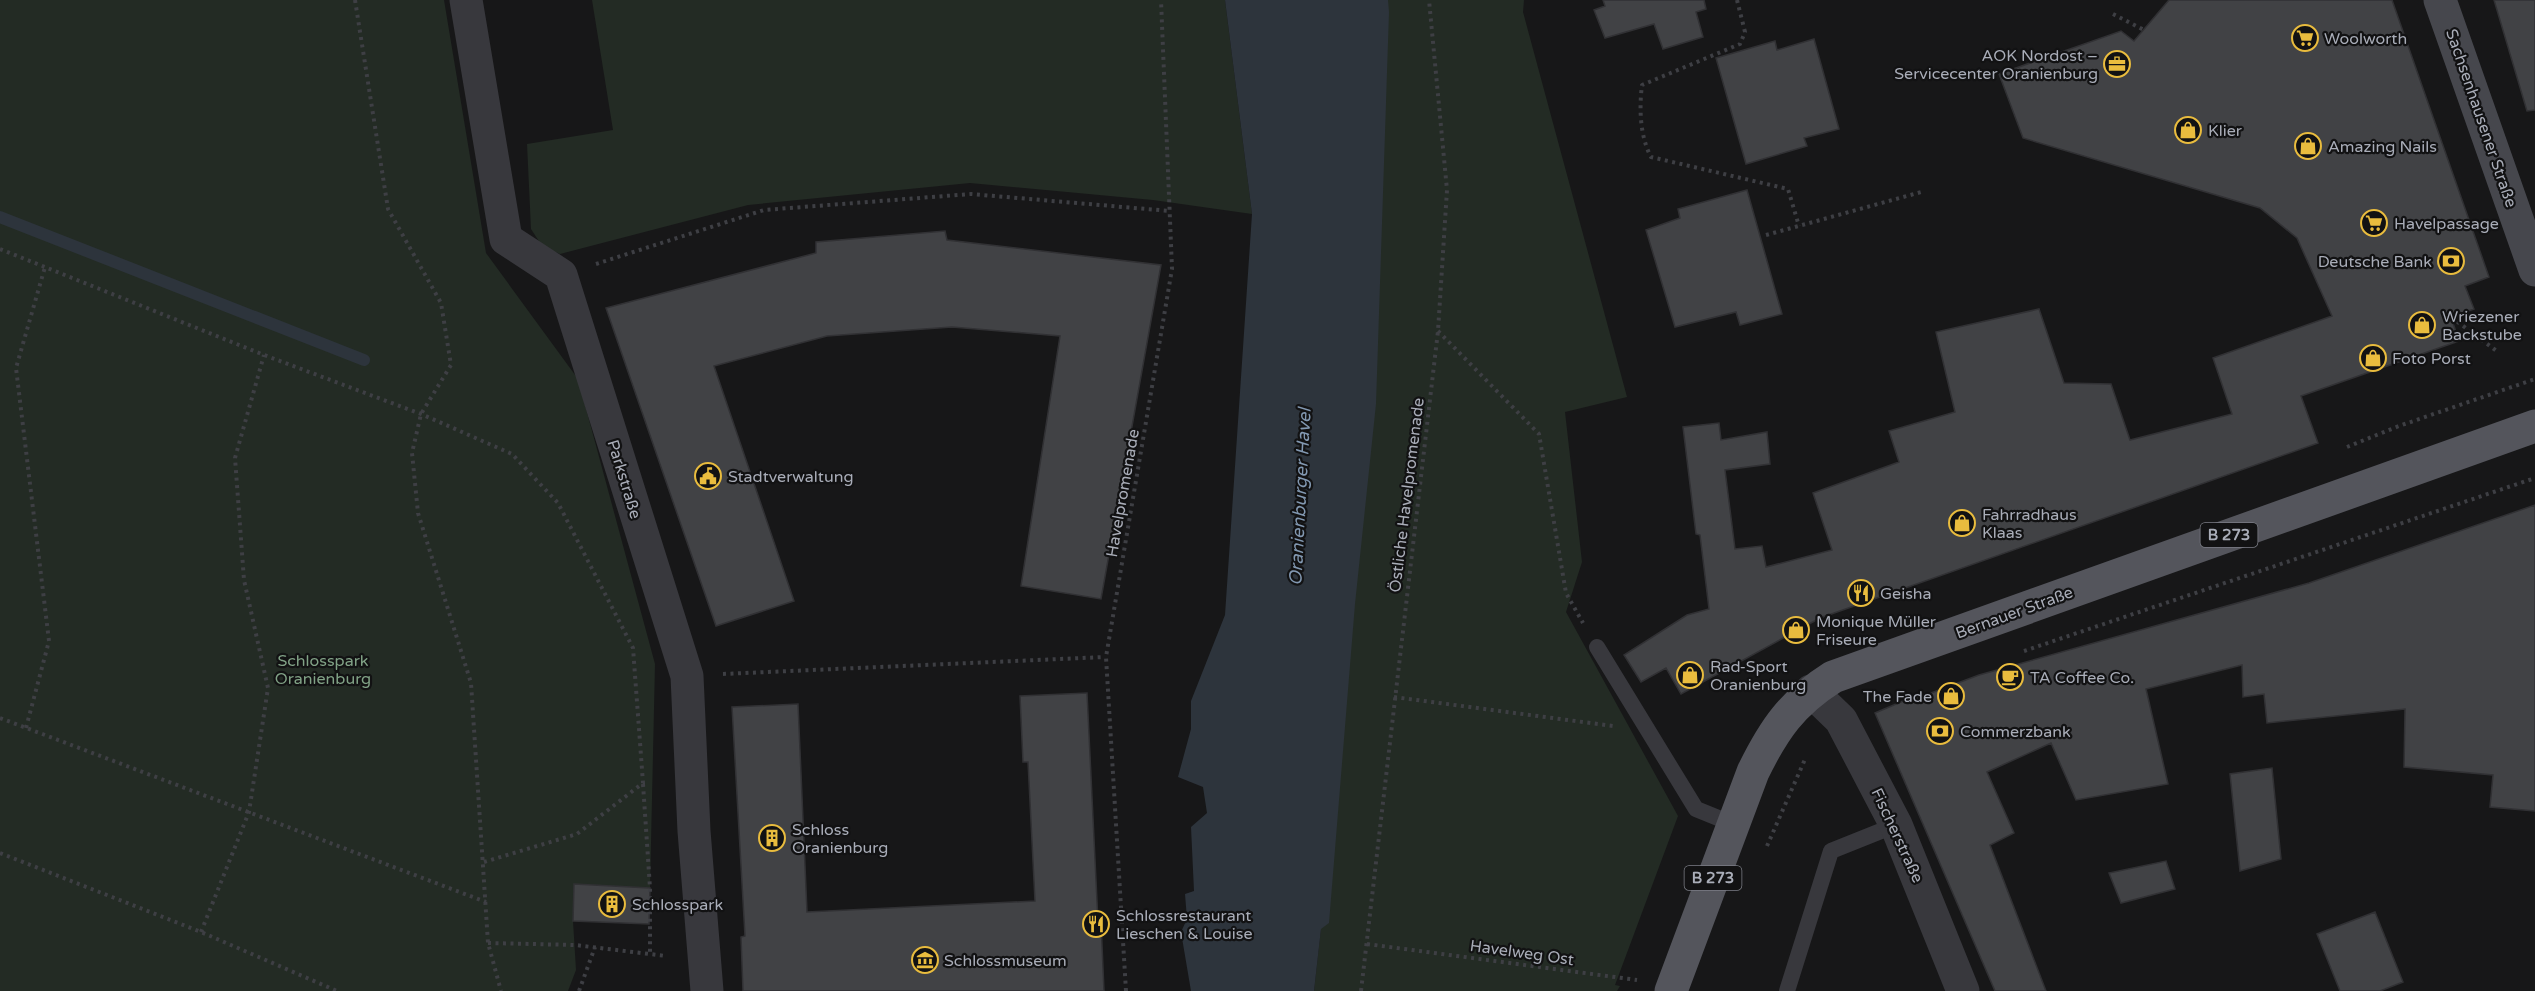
<svg xmlns="http://www.w3.org/2000/svg" width="2535" height="991" font-family="'Varela Round',sans-serif">
	<style>
		.green { fill: #232b24 }
		.water { fill: #2d343c }
		.lines { fill: none; stroke-linecap: round; stroke-linejoin: round }
		.stream { stroke: #2d343c; stroke-width: 12 }
		.building { fill: #414245; stroke: #313134; stroke-width: 1.5 }
		.path { stroke: #3e3f44; stroke-width: 4; stroke-dasharray: 3 4.5; stroke-linecap: butt }
		.service { stroke: #38383d; stroke-width: 16 }
		.minor { stroke: #38383d; stroke-width: 33 }
		.secondary { stroke: #46474d; stroke-width: 33 }
		.primary { stroke: #54555c; stroke-width: 33 }
		.labels { text-anchor: middle; stroke-width: 4.5; stroke-linejoin: round; paint-order: stroke }
		.shield { fill: #121213; stroke: #7c7e86; stroke-width: 1.5 }
		.shield-label { font-size: 15px; font-weight: bold; fill: #a9adb8 }
		.poi-label { font-size: 16px; fill: #a9adb8; stroke: #121213; text-anchor: start }
		.street-label { font-size: 16px; fill: #a9adb8; stroke: #121213 }
		.park-label { font-size: 16px; fill: #81a286; stroke: #121213 }
		.water-label { font-size: 18px; font-style: italic; fill: #8298b1; stroke: #121213 }
	</style>
	<rect width="100%" height="100%" fill="#171718"/>
	<path class="green" d="M 0,0 L 444,0 L 486,253 L 578,379 L 655,664 L 650,888 L 575,884 L 573,921 L 576,970 L 568,991 L 0,991 Z
		M 592,0 L 1225,0 L 1252,214 L 1153,200 L 970,183 L 748,205 L 560,254 L 542,246 L 531,229 L 527,144 L 613,130 Z
		M 1388,0 L 1524,0 L 1523,12 L 1627,397 L 1565,412 L 1582,562 L 1566,612 L 1678,816 L 1615,985 L 1620,986 L 1617,991 L 1314,991 L 1321,928 Z"/>
	<path class="water" d="M 1225,0 L 1388,0 L 1389,12 L 1376,404 L 1355,604 L 1329,923 L 1321,929 L 1314,991 L 1191,991 L 1181,932 L 1187,919 L 1185,894 L 1194,891 L 1191,827 L 1207,813 L 1203,787 L 1178,777 L 1191,729 L 1191,701 L 1225,615 L 1252,214 Z"/>
	<g class="lines">
		<path class="stream" d="M 0,217 L 364,360"/>
	</g>
	<path class="building" d="M 1603,0 L 1704,0 L 1706,9 L 1696,12 L 1703,37 L 1663,49 L 1654,24 L 1605,38 L 1594,10 L 1605,6 Z
		M 2169,0 L 2392,0 L 2489,277 L 2465,286 L 2474,309 L 2451,317 L 2459,341 L 2301,396 L 2318,443 L 1820,618 L 1681,694 L 1666,668 L 1641,682 L 1624,655 L 1687,615 L 1709,609 L 1700,535 L 1696,534 L 1683,427 L 1719,423 L 1721,440 L 1767,432 L 1770,464 L 1725,470 L 1735,549 L 1762,546 L 1766,567 L 1832,550 L 1813,493 L 1899,462 L 1889,431 L 1955,412 L 1936,332 L 2039,309 L 2064,383 L 2111,384 L 2130,440 L 2232,414 L 2213,358 L 2332,316 L 2297,238 L 2260,208 L 2023,138 L 1999,74 L 2121,31 L 2134,41 Z
		M 2494,0 L 2535,0 L 2535,110 L 2527,111 Z
		M 1814,39 L 1839,129 L 1804,138 L 1807,146 L 1746,164 L 1716,58 L 1775,41 L 1777,50 Z
		M 1747,190 L 1782,314 L 1740,325 L 1736,312 L 1675,327 L 1646,230 L 1680,218 L 1678,209 Z
		M 945,231 L 947,240 L 1161,265 L 1101,599 L 1021,586 L 1060,336 L 952,327 L 827,336 L 714,366 L 794,601 L 716,626 L 606,308 L 816,253 L 816,242 Z
		M 2535,505 L 2535,811 L 2490,807 L 2493,775 L 2404,767 L 2405,709 L 2267,723 L 2264,694 L 2243,697 L 2242,665 L 2146,689 L 2168,784 L 2076,800 L 2051,743 L 1987,772 L 2014,833 L 1990,845 L 2046,991 L 1995,991 L 1875,713 L 1922,693 L 1923,696 L 1979,675 L 2309,583 Z
		M 1087,693 L 1098,922 L 1101,922 L 1104,991 L 743,991 L 741,937 L 745,936 L 732,707 L 798,704 L 807,912 L 1035,901 L 1028,762 L 1023,762 L 1020,696 Z
		M 2272,768 L 2281,859 L 2240,871 L 2230,774 Z
		M 2166,861 L 2175,889 L 2121,903 L 2109,873 Z
		M 574,884 L 650,888 L 649,924 L 573,921 Z
		M 2375,912 L 2403,982 L 2380,991 L 2340,991 L 2317,934 Z"/>
	<g class="lines">
		<path class="path" d="M 355,0 L 388,209 L 441,303 L 451,365 L 421,414 L 412,453 L 418,513 L 471,683 L 488,943 L 501,991
			M 1737,0 L 1745,32 L 1740,44 L 1642,85 C 1639,109 1640,136 1651,157 L 1788,189 L 1799,226
			M 2113,14 L 2144,30
			M 1766,235 L 1925,191
			M 0,249 L 264,355 L 421,414 L 512,454 L 558,503 L 633,648 L 643,783 L 577,834 L 484,862
			M 596,264 L 764,210 L 971,194 L 1170,211
			M 2451,317 L 2498,352
			M 1438,331 L 1539,434 L 1566,593 L 1583,623
			M 2347,447 L 2399,426 L 2535,379
			M 2024,651 L 2535,478
			M 723,674 L 1105,657
			M 1394,697 L 1613,726
			M 0,718 L 486,902
			M 26,728 L 49,641 L 16,368 L 45,267
			M 643,784 L 650,888 L 650,954
			M 1767,846 L 1806,757
			M 0,853 L 201,932 L 337,991
			M 201,932 L 249,812 L 268,688 L 244,580 L 235,458 L 264,355
			M 488,943 L 575,945 L 666,956
			M 1367,944 L 1637,980
			M 579,991 L 595,947
			M 1126,991 L 1106,657 L 1172,269 L 1161,0
			M 1361,991 L 1438,331 L 1447,190 L 1429,0"/>
		<path class="service" d="M 1597,647 L 1696,809 L 1733,824
			M 1787,991 L 1831,851 L 1896,825"/>
		<path class="minor" d="M 466,0 L 506,239 L 561,275 L 687,676 L 694,831 L 707,991
			M 1811,691 L 1841,720 L 1896,825 L 1963,991"/>
		<path class="secondary" d="M 2440,0 L 2535,270"/>
		<path class="primary" d="M 1671,991 L 1753,772 C 1774,729 1792,703 1833,677 L 2535,426"/>
	</g>
	<defs>
		<symbol id="supermarket-ring" viewBox="-11 -11 22 22"><circle r="9.5" fill="#121213" stroke="#e9bc3e" stroke-width="1.5"/><path d="M-6-5.5h2.5l.6 2H6L4.5 2H-2.5L-4.4-4H-6ZM-1.5 3.2a1.3 1.3 0 1 0 .1 0ZM3 3.2a1.3 1.3 0 1 0 .1 0Z" fill="#e9bc3e"/></symbol>
		<symbol id="office-ring" viewBox="-11 -11 22 22"><circle r="9.5" fill="#121213" stroke="#e9bc3e" stroke-width="1.5"/><path d="M-6-3h4V-5.5h4V-3h4V5H-6ZM-1-4.5V-3h2v-1.5ZM-6 0V1H6V0Z" fill="#e9bc3e"/></symbol>
		<symbol id="shop-ring" viewBox="-11 -11 22 22"><circle r="9.5" fill="#121213" stroke="#e9bc3e" stroke-width="1.5"/><path d="M-5-2.5h2.3a2.7 3.5 0 0 1 5.4 0H5L5.5 6h-11ZM-1.5-2.5h3a1.5 2.3 0 0 0-3 0Z" fill="#e9bc3e"/></symbol>
		<symbol id="bank-ring" viewBox="-11 -11 22 22"><circle r="9.5" fill="#121213" stroke="#e9bc3e" stroke-width="1.5"/><path d="M-6-4H6V4H-6ZM0-2.3a2.3 2.3 0 1 0 0 4.6a2.3 2.3 0 1 0 0-4.6Z" fill="#e9bc3e"/></symbol>
		<symbol id="civic-ring" viewBox="-11 -11 22 22"><circle r="9.5" fill="#121213" stroke="#e9bc3e" stroke-width="1.5"/><path d="M-.6-6.5H3V-4.5H.6V-3L4-1V1h2V6H-6V1h2V-1L-.6-3ZM-1.2 2.5V6h2.4V2.5Z" fill="#e9bc3e"/></symbol>
		<symbol id="restaurant-ring" viewBox="-11 -11 22 22"><circle r="9.5" fill="#121213" stroke="#e9bc3e" stroke-width="1.5"/><path d="M-5-6h1v4h1v-4h1v4h1v-4h1v5L-1.5 .5V6h-2V.5L-5-1ZM5-6V6H3V1.5H1.5Q1.5-4 5-6Z" fill="#e9bc3e"/></symbol>
		<symbol id="cafe-ring" viewBox="-11 -11 22 22"><circle r="9.5" fill="#121213" stroke="#e9bc3e" stroke-width="1.5"/><path d="M-5.5-4.5H6V0H3Q3 3.5 0 3.5H-2.5Q-5.5 3.5-5.5 0ZM3-3.2v2h1.7v-2ZM-6 4.5H4V6H-6Z" fill="#e9bc3e"/></symbol>
		<symbol id="building-ring" viewBox="-11 -11 22 22"><circle r="9.5" fill="#121213" stroke="#e9bc3e" stroke-width="1.5"/><path d="M-4-6H4V6H1V3H-1V6H-4ZM-2.5-4.3h1.7v1.8h-1.7ZM.8-4.3h1.7v1.8H.8ZM-2.5-1h1.7V.8h-1.7ZM.8-1h1.7V.8H.8Z" fill="#e9bc3e"/></symbol>
		<symbol id="museum-ring" viewBox="-11 -11 22 22"><circle r="9.5" fill="#121213" stroke="#e9bc3e" stroke-width="1.5"/><path d="M0-6L6-3V-2H-6V-3ZM-5-1h2V3h-2ZM-1-1h2V3h-2ZM3-1h2V3H3ZM-6 4H6V6H-6Z" fill="#e9bc3e"/></symbol>
	</defs>
	<g fill-rule="evenodd">
		<use href="#supermarket-ring" x="2290" y="23" width="30" height="30"/>
		<use href="#office-ring" x="2102" y="49" width="30" height="30"/>
		<use href="#shop-ring" x="2173" y="115" width="30" height="30"/>
		<use href="#shop-ring" x="2293" y="131" width="30" height="30"/>
		<use href="#supermarket-ring" x="2359" y="208" width="30" height="30"/>
		<use href="#bank-ring" x="2436" y="246" width="30" height="30"/>
		<use href="#shop-ring" x="2407" y="310" width="30" height="30"/>
		<use href="#shop-ring" x="2358" y="343" width="30" height="30"/>
		<use href="#civic-ring" x="693" y="461" width="30" height="30"/>
		<use href="#shop-ring" x="1947" y="508" width="30" height="30"/>
		<use href="#restaurant-ring" x="1846" y="578" width="30" height="30"/>
		<use href="#shop-ring" x="1781" y="615" width="30" height="30"/>
		<use href="#shop-ring" x="1675" y="660" width="30" height="30"/>
		<use href="#cafe-ring" x="1995" y="662" width="30" height="30"/>
		<use href="#shop-ring" x="1936" y="681" width="30" height="30"/>
		<use href="#bank-ring" x="1925" y="716" width="30" height="30"/>
		<use href="#building-ring" x="757" y="823" width="30" height="30"/>
		<use href="#building-ring" x="597" y="889" width="30" height="30"/>
		<use href="#restaurant-ring" x="1081" y="909" width="30" height="30"/>
		<use href="#museum-ring" x="910" y="945" width="30" height="30"/>
	</g>
	<g class="labels">
		<g class="shield">
			<rect x="2200.5" y="523" width="57" height="24" rx="4.5"/>
			<rect x="1684.5" y="866" width="57" height="24" rx="4.5"/>
		</g>
		<g class="shield-label">
			<text x="2229" y="540">B 273</text>
			<text x="1713" y="883">B 273</text>
		</g>
		<g class="poi-label">
			<text x="2324" y="44">Woolworth</text>
			<text x="2098" y="61" text-anchor="end">AOK Nordost –<tspan x="2098" dy="18">Servicecenter Oranienburg</tspan></text>
			<text x="2208" y="136">Klier</text>
			<text x="2328" y="152">Amazing Nails</text>
			<text x="2394" y="229">Havelpassage</text>
			<text x="2432" y="267" text-anchor="end">Deutsche Bank</text>
			<text x="2442" y="322">Wriezener<tspan x="2442" dy="18">Backstube</tspan></text>
			<text x="2392" y="364">Foto Porst</text>
			<text x="728" y="482">Stadtverwaltung</text>
			<text x="1982" y="520">Fahrradhaus<tspan x="1982" dy="18">Klaas</tspan></text>
			<text x="1880" y="599">Geisha</text>
			<text x="1816" y="627">Monique Müller<tspan x="1816" dy="18">Friseure</tspan></text>
			<text x="1710" y="672">Rad-Sport<tspan x="1710" dy="18">Oranienburg</tspan></text>
			<text x="2030" y="683">TA Coffee Co.</text>
			<text x="1932" y="702" text-anchor="end">The Fade</text>
			<text x="1960" y="737">Commerzbank</text>
			<text x="792" y="835">Schloss<tspan x="792" dy="18">Oranienburg</tspan></text>
			<text x="632" y="910">Schlosspark</text>
			<text x="1116" y="921">Schlossrestaurant<tspan x="1116" dy="18">Lieschen &amp; Louise</tspan></text>
			<text x="944" y="966">Schlossmuseum</text>
		</g>
		<g class="street-label">
			<text transform="translate(2482 118) rotate(71)" y="6">Sachsenhausener Straße</text>
			<text transform="translate(625 479) rotate(73)" y="6">Parkstraße</text>
			<text transform="translate(1122 493) rotate(-80)" y="6">Havelpromenade</text>
			<text transform="translate(1406 495) rotate(-83)" y="6">Östliche Havelpromenade</text>
			<text transform="translate(2014 612) rotate(-20)" y="6">Bernauer Straße</text>
			<text transform="translate(1898 835) rotate(65)" y="6">Fischerstraße</text>
			<text transform="translate(1522 952) rotate(8)" y="6">Havelweg Ost</text>
		</g>
		<g class="park-label">
			<text x="323" y="666">Schlosspark<tspan x="323" dy="18">Oranienburg</tspan></text>
		</g>
		<g class="water-label">
			<text transform="translate(1300 497) rotate(-87)" y="6">Oranienburger Havel</text>
		</g>
	</g>
</svg>
